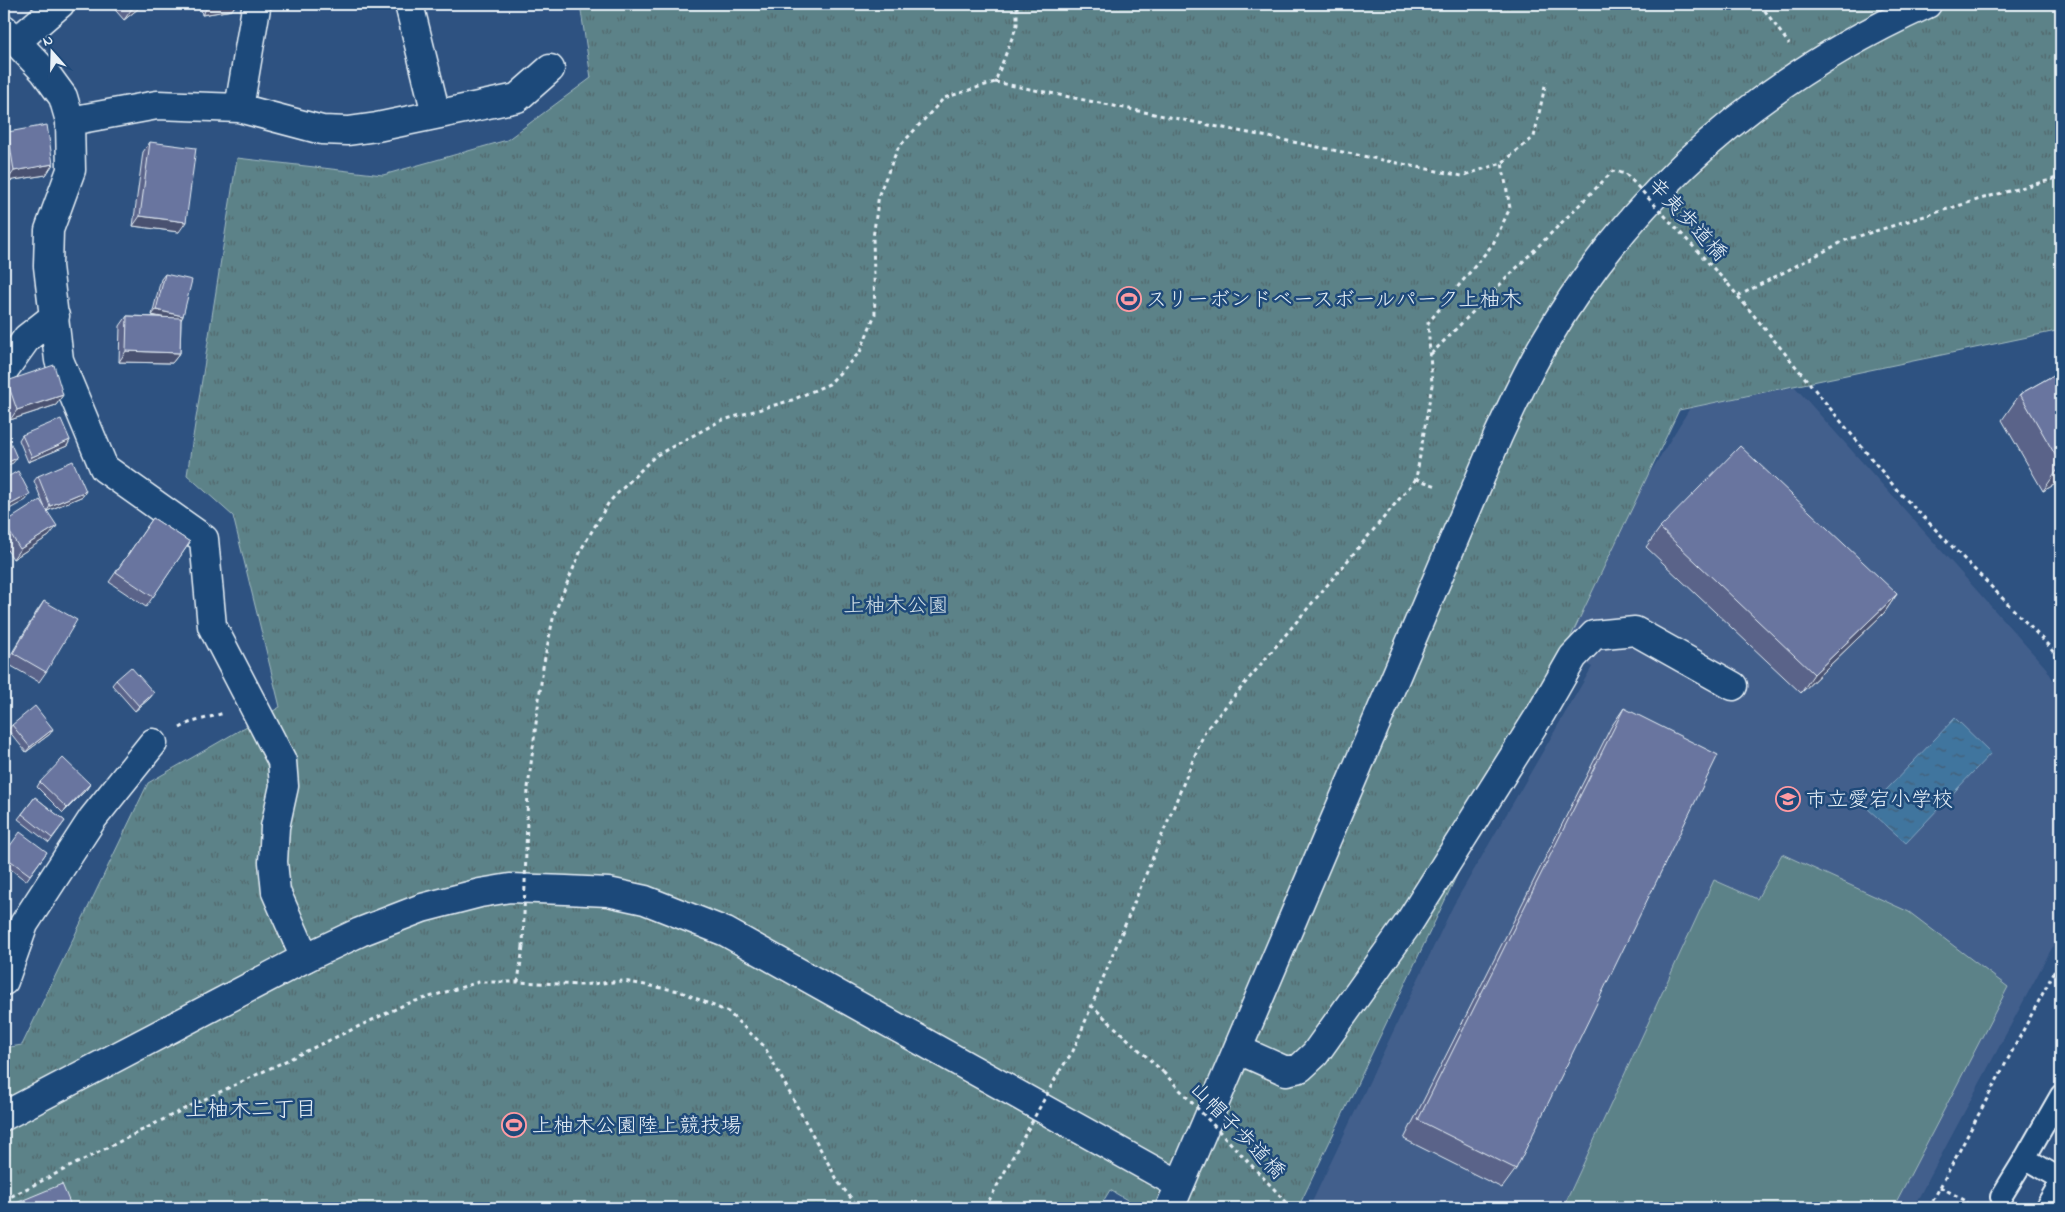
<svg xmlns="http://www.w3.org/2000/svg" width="2065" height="1212" font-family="'Indie Flower','Klee One',sans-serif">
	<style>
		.built { fill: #435f8c }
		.grass { fill: #5b8288; stroke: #a2bac0 }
		.park { fill: url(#park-tufts); stroke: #a2bac0 }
		.water { fill: url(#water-ripples); stroke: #84a6c2 }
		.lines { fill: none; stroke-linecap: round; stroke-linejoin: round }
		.lane-casing { stroke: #e8f1f8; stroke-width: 24 }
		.street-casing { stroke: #e8f1f8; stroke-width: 31 }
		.secondary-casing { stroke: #e8f1f8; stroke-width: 31 }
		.path { stroke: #e8f1f8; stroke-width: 3; stroke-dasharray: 4 4; stroke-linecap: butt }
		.lane { stroke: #1f4a7a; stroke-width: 20 }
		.street { stroke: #1f4a7a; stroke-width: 28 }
		.secondary { stroke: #1f4a7a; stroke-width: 28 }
		.path-bridge { stroke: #e8f1f8; stroke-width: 3; stroke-dasharray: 4 4; stroke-linecap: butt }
		.wall { fill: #5a6489; stroke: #e8f1f8 }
		.shaded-wall { fill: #4a516f; stroke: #e8f1f8 }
		.building { fill: #69749f; stroke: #e8f1f8 }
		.labels { text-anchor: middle; stroke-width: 5; stroke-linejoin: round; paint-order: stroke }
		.street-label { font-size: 21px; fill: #e8f1f8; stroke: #1f4a7a }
		.poi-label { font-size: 21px; fill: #e8f1f8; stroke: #1f4a7a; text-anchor: start }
		.park-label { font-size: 21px; fill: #d3e0e7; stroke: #1f4a7a }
		.neighbourhood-label { font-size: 22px; fill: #e8f1f8; stroke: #1f4a7a }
	</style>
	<defs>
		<pattern id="park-tufts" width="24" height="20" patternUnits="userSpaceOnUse" patternTransform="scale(1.25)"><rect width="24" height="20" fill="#5b8288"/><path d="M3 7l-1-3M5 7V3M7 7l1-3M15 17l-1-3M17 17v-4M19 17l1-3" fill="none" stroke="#52686c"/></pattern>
		<pattern id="water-ripples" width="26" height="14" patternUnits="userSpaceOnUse" patternTransform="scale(1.25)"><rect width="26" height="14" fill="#41749e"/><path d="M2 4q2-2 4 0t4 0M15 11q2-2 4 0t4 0" fill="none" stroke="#445e74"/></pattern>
	</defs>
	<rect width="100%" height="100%" fill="#2e5281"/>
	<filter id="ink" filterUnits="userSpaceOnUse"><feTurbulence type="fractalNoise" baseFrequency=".02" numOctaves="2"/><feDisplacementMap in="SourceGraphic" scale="10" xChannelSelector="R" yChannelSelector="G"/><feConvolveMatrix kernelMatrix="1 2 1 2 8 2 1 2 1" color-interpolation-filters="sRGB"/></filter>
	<g filter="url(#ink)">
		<path class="built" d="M 1795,387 L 2046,668 L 2061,693 L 2061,931 L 1913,1208 L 1321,1208 L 1312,1202 L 1453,906 L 1592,667 L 1546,642 L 1690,408 Z"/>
		<path class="grass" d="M 1782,854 L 1909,912 L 2008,987 L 1893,1208 L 1563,1208 L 1714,880 L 1757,899 Z"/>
		<path class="park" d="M 580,4 L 2061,4 L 2061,330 L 1679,410 L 1298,1208 L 1141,1208 L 1110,1190 L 1099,1208 L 4,1208 L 4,1048 L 22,1045 L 148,783 L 280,707 L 233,516 L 187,475 L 237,158 L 383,175 L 507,140 L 591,78 Z"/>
		<path class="water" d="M 1955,718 L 1991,753 L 1906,843 L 1868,809 Z"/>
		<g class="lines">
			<defs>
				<path id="lane" d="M 2061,1095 L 2025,1158 L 2061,1179
					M 2001,1197 L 2025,1158
					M 2045,1208 L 2061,1181"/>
				<path id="street" d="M 409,4 L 436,114
					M 4,29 L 44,71 L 63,97 L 70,121 L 71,170 L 49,230 L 48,266 L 59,360 L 104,468 L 204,539 L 212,626 L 282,761 L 284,786 L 275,827 L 273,862 L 276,892 L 305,958
					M 16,42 L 60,4
					M 239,108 L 256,8
					M 70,121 L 157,105 L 239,108 L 322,130 L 348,131 L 377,127 L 517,98 L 550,69
					M 4,370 L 27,338 L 55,316
					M 4,981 L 24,924 L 93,818 L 153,743
					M 1239,1050 L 1286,1071 L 1300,1068 L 1315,1054 L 1410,921 L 1541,713 L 1573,657 L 1594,635 L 1635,631 L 1733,686"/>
				<path id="secondary" d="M 4,1116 L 305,958 L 360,932 L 422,908 L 480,893 L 510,888 L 566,890 L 608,892 L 645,900 L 726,932 L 1180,1185
					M 1170,1208 L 1498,436 C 1513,404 1527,372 1545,342 C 1635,187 1764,78 1927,4"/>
			</defs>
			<use href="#lane" class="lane-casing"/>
			<use href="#street" class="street-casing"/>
			<use href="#secondary" class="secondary-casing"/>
			<path class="path" d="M 1760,4 L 1789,44
				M 995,82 L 1462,176 L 1502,163 L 1534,137 L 1546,81
				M 1728,284 L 1898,491 L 2047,644 L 2061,662
				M 1738,296 L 1846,240 L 1987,197 L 2061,177
				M 1431,354 L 1613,171 L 1626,174
				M 1416,479 L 1437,486
				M 180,728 L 189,723 L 224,713
				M 528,788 L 543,667 L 554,614 L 582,548 L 609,502 L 655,456 L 720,421 L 792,400 L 829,384 L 860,352 L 875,314 L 873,238 L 879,194 L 898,148 L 944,98 L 995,82 L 1017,25 L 1017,4
				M 523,947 L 518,982 L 581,985 L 623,981 L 679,991 L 728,1012 L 764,1046 L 839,1183 L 859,1208
				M 1091,1005 L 1163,1072
				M 1059,1072 L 1073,1051 L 1205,731 L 1416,479 L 1432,385 L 1428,323 L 1493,244 L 1510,208 L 1502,163
				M 1940,1187 L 1968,1202 L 1964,1208
				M 4,1200 L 186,1108 L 406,1004 L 479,982 L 518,982
				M 1929,1208 L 2061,959"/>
			<use href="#lane" class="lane"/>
			<use href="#street" class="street"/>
			<use href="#secondary" class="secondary"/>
			<path class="path-bridge" d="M 1626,174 L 1728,284
				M 523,947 L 528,788
				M 1163,1072 L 1292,1208
				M 985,1208 L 1059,1072"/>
		</g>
		<path class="wall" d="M 110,4 L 144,4 L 124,20 Z
			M 200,4 L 236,4 L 232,10 L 202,15 Z
			M 8,132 L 53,164 L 46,175 L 7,181 L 6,177 L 4,180 L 4,138 Z
			M 150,142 L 179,232 L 133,226 L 143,152 Z
			M 165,274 L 183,316 L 181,320 L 180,353 L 172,363 L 119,362 L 120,326 L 127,316 L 163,317 L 152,315 L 161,279 Z
			M 2061,371 L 2061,481 L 2043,491 L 2002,420 L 2020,394 Z
			M 7,381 L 63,395 L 56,405 L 10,420 L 4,402 L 4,386 Z
			M 22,435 L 70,440 L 67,446 L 28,462 L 19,440 Z
			M 38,476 L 83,496 L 47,511 L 49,536 L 13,559 L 4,545 L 4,523 L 45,508 L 34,481 Z
			M 153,518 L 190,542 L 146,607 L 109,582 Z
			M 1660,528 L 1897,594 L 1884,613 L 1801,693 L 1646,547 Z
			M 44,601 L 46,672 L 39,682 L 6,663 L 37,611 Z
			M 116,680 L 150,698 L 135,711 L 112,685 Z
			M 1624,708 L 1516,1169 L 1502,1188 L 1404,1139 L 1611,727 Z
			M 12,725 L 50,734 L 26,752 L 8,730 Z
			M 40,782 L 90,784 L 86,790 L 63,813 L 37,787 Z
			M 35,797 L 65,821 L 49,843 L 18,819 Z
			M 47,852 L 26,881 L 4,864 L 4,854 Z"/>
		<path class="shaded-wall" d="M 139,4 L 144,4 L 124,20 L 131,10 Z
			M 215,4 L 236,4 L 232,10 L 202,15 L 209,5 Z
			M 53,164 L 46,175 L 7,181 L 14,171 Z
			M 9,173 L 4,180 L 4,175 Z
			M 140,216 L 186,222 L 179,232 L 133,226 Z
			M 156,310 L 183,316 L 180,321 L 152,315 Z
			M 126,351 L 180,353 L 172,363 L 119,362 Z
			M 63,395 L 56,405 L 10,420 L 17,410 Z
			M 70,440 L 67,446 L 28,462 L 32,457 Z
			M 17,458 L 13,463 L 4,467 L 4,464 Z
			M 2061,465 L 2061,481 L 2043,491 Z
			M 86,491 L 83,496 L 47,511 L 50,506 Z
			M 30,494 L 26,500 L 4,512 L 4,508 Z
			M 57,526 L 49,536 L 13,559 L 20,549 Z
			M 1897,594 L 1884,613 L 1801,693 L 1814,674 Z
			M 154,693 L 150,698 L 135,711 L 139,706 Z
			M 53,729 L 50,734 L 26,752 L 30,747 Z
			M 90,784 L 86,790 L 63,813 L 67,808 Z"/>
		<path class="building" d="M 126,4 L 139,4 L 131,10 Z
			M 47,125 L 53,164 L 14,171 L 8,132 Z
			M 150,142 L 196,148 L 186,222 L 140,216 Z
			M 4,156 L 9,173 L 4,175 Z
			M 165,274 L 192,280 L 183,316 L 156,310 Z
			M 127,316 L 181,318 L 180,353 L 126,351 Z
			M 54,365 L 63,395 L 17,410 L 7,381 Z
			M 2061,371 L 2061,465 L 2020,394 Z
			M 61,419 L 70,440 L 32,457 L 22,435 Z
			M 5,430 L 17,458 L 4,464 L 4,431 Z
			M 1740,446 L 1897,594 L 1814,674 L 1660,528 Z
			M 73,461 L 86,491 L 50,506 L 38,476 Z
			M 18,471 L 30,494 L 4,508 L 4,479 Z
			M 40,500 L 57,526 L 20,549 L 4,523 Z
			M 153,518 L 190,542 L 153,597 L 116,572 Z
			M 44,601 L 77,620 L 46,672 L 13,653 Z
			M 131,667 L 154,693 L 139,706 L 116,680 Z
			M 35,706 L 53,729 L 30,747 L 12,725 Z
			M 1624,708 L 1718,755 L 1516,1169 L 1418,1120 Z
			M 63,758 L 90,784 L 67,808 L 40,782 Z
			M 35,797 L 65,821 L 52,838 L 22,814 Z
			M 20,832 L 47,852 L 30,875 L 4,856 L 4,854 Z
			M 62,1184 L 72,1208 L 4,1208 Z"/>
	</g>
	<defs>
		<symbol id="stadium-ring" viewBox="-11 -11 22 22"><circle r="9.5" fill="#1f4a7a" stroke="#ff9aa2" stroke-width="1.5"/><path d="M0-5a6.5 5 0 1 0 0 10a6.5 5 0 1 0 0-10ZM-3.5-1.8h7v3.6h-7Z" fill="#ff9aa2"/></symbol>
		<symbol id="school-ring" viewBox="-11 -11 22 22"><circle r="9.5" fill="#1f4a7a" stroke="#ff9aa2" stroke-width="1.5"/><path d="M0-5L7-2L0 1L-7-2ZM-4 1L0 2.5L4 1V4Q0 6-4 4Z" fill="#ff9aa2"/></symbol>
	</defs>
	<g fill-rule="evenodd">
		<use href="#stadium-ring" x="1115" y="285" width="28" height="28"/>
		<use href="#school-ring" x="1774" y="785" width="28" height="28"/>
		<use href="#stadium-ring" x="500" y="1111" width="28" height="28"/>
	</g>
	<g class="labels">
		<g class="street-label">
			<text transform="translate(1688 219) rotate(47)" y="7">辛夷歩道橋</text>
			<text transform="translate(1238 1130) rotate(46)" y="7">山帽子歩道橋</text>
		</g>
		<g class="poi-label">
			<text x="1146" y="306">スリーボンドベースボールパーク上柚木</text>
			<text x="1806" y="806">市立愛宕小学校</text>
			<text x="532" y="1132">上柚木公園陸上競技場</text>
		</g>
		<g class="park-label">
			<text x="896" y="612">上柚木公園</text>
		</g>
		<g class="neighbourhood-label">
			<text x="251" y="1116">上柚木二丁目</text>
		</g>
	</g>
	<rect width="2065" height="1212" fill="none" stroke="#1f4a7a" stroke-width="20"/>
	<rect x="10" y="10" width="2045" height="1192" fill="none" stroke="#e8f1f8" stroke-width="2" filter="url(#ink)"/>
	<g transform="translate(52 52) rotate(340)" stroke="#1f4a7a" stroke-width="4" paint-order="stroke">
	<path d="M0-4L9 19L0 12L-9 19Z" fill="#e8f1f8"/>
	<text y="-8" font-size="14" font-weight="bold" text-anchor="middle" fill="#e8f1f8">N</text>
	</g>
</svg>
